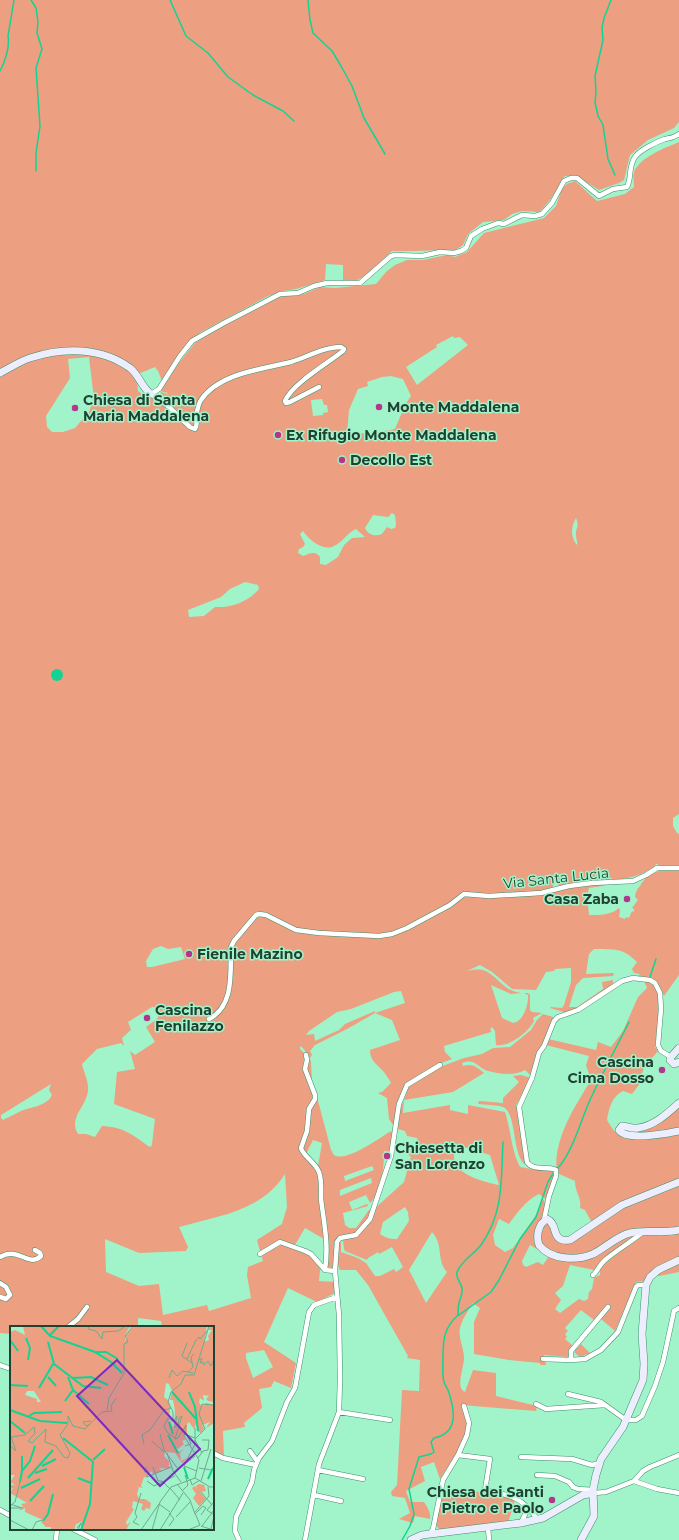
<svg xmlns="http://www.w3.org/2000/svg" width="679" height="1540" font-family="Montserrat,sans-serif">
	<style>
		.green { fill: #ed9f81; fill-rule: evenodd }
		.water { fill: #12d492 }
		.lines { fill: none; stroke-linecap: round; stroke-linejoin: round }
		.stream { stroke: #12d492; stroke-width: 1.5 }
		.street-casing { stroke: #3e8f6b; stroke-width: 5.5 }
		.secondary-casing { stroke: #3e8f6b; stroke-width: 8 }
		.street { stroke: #fff; stroke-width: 4.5 }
		.secondary { stroke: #edeefd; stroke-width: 7 }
		.poi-dot { fill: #b0378c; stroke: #a1f3ca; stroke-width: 1.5 }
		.labels { text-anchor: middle; stroke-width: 3; stroke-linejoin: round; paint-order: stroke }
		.poi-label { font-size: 14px; font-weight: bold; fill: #204232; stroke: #a1f3ca; text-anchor: start }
		.street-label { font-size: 14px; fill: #204232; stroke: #a1f3ca }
		.inset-river { fill: none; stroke: #12d492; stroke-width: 2 }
		.inset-road { fill: none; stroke: #6dac8d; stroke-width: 1 }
		.view { fill: #7b2cbf; fill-opacity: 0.15; stroke: #7b2cbf; stroke-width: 2 }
		.inset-edge { fill: none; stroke: #204232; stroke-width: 2 }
	</style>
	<rect width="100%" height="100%" fill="#a1f3ca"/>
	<path class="green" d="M 0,0 L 679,0 L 679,122 L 674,128 L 648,140 L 630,155 L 624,180 L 619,183 L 599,190 L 577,176 L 565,176 C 561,180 560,184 557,189 C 552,197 546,206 539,212 L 522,211 L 512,214 L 504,220 L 483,222 L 468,234 L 463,245 L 454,251 L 444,250 L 414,251 L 392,251 L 367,274 L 356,281 L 343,280 L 343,265 L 326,264 L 325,280 L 296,289 L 283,291 L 268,296 L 201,332 L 191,340 L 179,355 L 162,381 L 158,371 L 155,367 L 138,374 L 109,355 L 62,350 L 0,370 Z
		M 679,142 L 679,814 L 673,818 L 673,826 L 677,833 L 679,834 L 679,866 L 658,866 L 658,864 L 656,864 L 655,866 L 656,866 C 642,875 629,879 612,880 L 612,878 L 609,878 L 609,880 L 559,886 L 558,882 L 554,883 L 552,889 L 619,883 L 589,888 L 587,895 L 589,915 C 599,915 612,915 619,908 L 620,911 L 619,917 L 625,919 L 626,917 L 629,918 L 632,911 L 634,912 L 634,909 L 632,908 L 638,900 L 635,897 C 635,893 637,889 640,886 C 648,871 663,869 679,869 L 679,975 L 664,996 C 659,982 653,977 638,976 L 640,974 L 634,973 L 632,969 L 637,962 C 622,947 615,950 594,949 L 589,954 L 586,974 L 614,973 L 613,976 L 583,978 L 576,985 L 569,1007 L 577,1007 L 603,989 L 602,982 L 613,980 L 613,984 L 577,1009 L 567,1013 L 550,1008 L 551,1007 L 562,1008 L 564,1005 L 571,982 L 571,968 L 555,969 L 554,971 L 546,972 L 536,990 L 512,989 L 492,972 L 480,965 L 467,971 C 472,970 478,969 483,970 C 498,975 502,991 521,993 L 511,994 L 491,985 L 502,1018 L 513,1023 C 515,1022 518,1022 519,1020 C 525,1016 529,1001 528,995 L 524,993 L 528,993 L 530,995 L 530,1010 L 532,1012 L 542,1013 L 533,1018 L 534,1021 C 528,1033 509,1047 496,1045 L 495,1031 L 492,1027 L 490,1029 L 491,1030 L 491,1032 L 444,1046 L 445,1052 L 452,1059 L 441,1063 L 407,1083 L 395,1125 L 393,1125 L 389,1119 L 387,1098 L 378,1093 L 382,1092 L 391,1083 C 389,1079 386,1075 384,1072 C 377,1064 370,1061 370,1050 L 400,1040 L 392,1020 L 375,1013 L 347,1029 L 315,1045 L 310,1051 L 312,1055 L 309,1059 L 311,1061 L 312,1083 C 310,1079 307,1074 306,1070 C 304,1060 311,1053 300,1046 L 300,1049 L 305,1054 L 303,1069 L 313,1094 L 317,1097 L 331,1150 C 332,1151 333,1154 334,1155 C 346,1163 381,1137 391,1131 L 394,1136 L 389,1152 L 384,1151 C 384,1164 383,1192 370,1203 L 366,1195 L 349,1202 L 352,1210 L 367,1204 L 368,1206 L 343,1213 L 345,1225 L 349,1228 L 356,1228 L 369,1210 L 372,1211 L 404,1182 L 411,1157 L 407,1153 L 418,1142 L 417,1138 L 407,1136 L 405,1131 L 398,1129 L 399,1114 L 409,1086 L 440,1067 L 464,1058 L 482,1054 L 493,1048 L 510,1047 L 531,1030 L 537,1020 L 543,1014 L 553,1017 L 553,1019 L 543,1043 L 538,1051 L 530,1075 L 525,1070 C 516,1076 498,1074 488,1071 C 476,1067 476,1058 462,1063 L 463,1066 C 472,1063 477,1067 484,1073 L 453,1092 L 404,1100 L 403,1113 L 450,1105 L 450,1110 L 468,1114 L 468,1105 L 505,1112 C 511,1130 511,1150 520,1167 L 537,1170 L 553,1170 L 555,1173 L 547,1200 L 539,1194 C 526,1200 517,1213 509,1224 L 499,1219 L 493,1235 L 495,1245 L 505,1252 L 513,1248 L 532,1222 L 539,1209 L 542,1198 C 552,1207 536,1224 535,1235 C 535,1240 537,1245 537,1249 L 530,1245 L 522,1261 L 523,1265 L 526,1267 L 538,1262 L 543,1265 L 549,1256 L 591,1257 L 626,1238 L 635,1235 C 623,1248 603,1254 594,1270 L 570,1265 L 563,1286 L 555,1293 L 561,1300 L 555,1309 L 560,1313 L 579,1299 L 584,1301 L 588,1299 L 589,1292 L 592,1289 L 594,1278 L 600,1275 L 600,1267 L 643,1235 L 660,1236 L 679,1233 L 679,1257 L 645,1281 L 636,1282 L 615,1331 L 601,1319 L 607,1305 L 594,1320 L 581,1310 L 565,1328 L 568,1331 L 565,1334 L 567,1337 L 565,1339 L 572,1345 L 569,1350 L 569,1356 L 567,1357 L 544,1355 L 546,1365 L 540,1365 L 540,1363 L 509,1360 L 474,1354 L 474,1322 L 480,1308 L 473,1303 C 468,1311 462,1319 460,1328 C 458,1338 464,1348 464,1358 C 464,1368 455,1388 465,1392 L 473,1370 L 496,1373 L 496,1396 L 537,1406 L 536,1411 L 462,1405 C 463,1410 467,1417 467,1423 C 467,1441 449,1464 440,1479 L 434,1462 L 421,1467 L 425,1481 L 406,1491 L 410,1502 L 424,1502 C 427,1507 431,1512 430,1519 L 415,1516 L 413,1523 L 399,1519 L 410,1513 L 405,1498 L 392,1496 L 391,1492 L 397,1485 L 402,1390 L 419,1391 L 420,1360 L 407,1358 L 408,1356 L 368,1285 L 356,1270 L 340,1270 C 335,1262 338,1251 339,1242 L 341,1243 L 341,1252 L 358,1258 L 366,1263 L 375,1276 L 380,1276 L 394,1269 L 396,1272 L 403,1267 L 392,1247 L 379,1254 L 378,1252 L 368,1258 L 367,1260 L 345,1251 L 344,1249 L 343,1240 L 348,1238 L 339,1236 L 336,1240 L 332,1270 L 326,1269 L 324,1239 L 305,1228 L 295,1245 L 280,1240 L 260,1251 L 257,1240 L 282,1224 L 287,1207 L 285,1174 C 262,1211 218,1216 179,1227 L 188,1247 L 186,1251 L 139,1253 L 105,1239 L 106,1272 L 139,1286 L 159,1284 L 163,1315 L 207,1305 L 209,1311 L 251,1298 L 247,1275 L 248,1267 L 263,1261 L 261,1255 L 281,1245 L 286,1245 L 310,1255 L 324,1270 L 320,1270 L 319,1281 L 335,1282 L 335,1293 L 317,1302 L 288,1288 L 264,1342 L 296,1363 L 291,1388 L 274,1381 L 271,1387 L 259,1389 L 262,1408 L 244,1423 L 245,1427 L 223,1431 L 224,1456 L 213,1451 L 213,1327 L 162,1327 L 161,1321 L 138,1318 L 138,1327 L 11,1327 L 11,1334 L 0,1333 L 0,374 L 18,365 L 56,354 L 96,353 L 130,370 L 137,381 L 138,391 L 142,394 L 146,392 L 164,404 L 166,398 L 160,397 L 161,392 L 167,394 L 168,393 L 160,391 L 178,364 L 195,343 L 206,336 L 266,302 L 279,297 L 304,294 L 320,287 L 335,288 L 376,284 L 386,272 L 395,265 L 407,260 L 423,260 L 447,255 L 455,257 L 467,252 L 484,233 L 544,218 L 556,206 L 562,189 L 567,184 L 575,181 L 597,201 L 625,194 L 634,187 C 634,183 633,176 634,172 C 640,157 665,148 679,142 ZM 453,336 L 454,338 L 460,337 L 468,345 L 417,385 L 406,367 L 437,347 L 436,345 ZM 89,357 L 94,399 L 89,412 L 75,428 L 63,432 L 52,432 L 47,427 L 46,416 L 70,378 L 68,359 ZM 391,376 L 403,379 L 411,396 L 405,405 L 395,429 L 374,433 L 347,434 L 349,410 L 358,389 L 368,386 L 367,382 L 382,377 ZM 322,399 L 324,405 L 327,405 L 328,412 L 323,413 L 323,415 L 313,416 L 311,400 ZM 392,513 L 395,515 L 396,525 L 395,528 L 391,529 L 387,527 L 382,534 C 375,537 368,535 365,528 L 373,515 L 388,517 ZM 576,518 C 580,528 575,528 576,535 C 576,540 578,541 577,545 C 570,536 571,527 576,518 ZM 356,529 L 365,537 L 352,538 L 344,545 L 338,557 L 326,565 L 320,564 L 320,557 C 314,550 310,554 303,556 L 298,553 L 299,549 L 303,547 L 305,544 L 300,534 L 303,531 C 308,539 323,552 334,546 C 343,542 347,533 356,529 ZM 245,582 L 258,585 L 259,589 C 248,602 231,608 215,607 L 204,616 L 189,617 L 188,610 L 221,597 L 230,589 ZM 161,946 L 168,949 L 181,947 L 185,959 L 152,967 L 147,967 L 146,961 L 153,949 ZM 401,991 L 405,1003 L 375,1013 L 375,1011 L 345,1024 L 339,1030 L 315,1041 L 314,1034 L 306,1035 L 309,1031 L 337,1012 L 351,1009 L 394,992 ZM 152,1007 L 154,1007 L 159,1015 L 157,1019 L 146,1027 L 155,1042 L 135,1055 L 130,1051 L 135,1069 L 117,1072 L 114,1104 L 155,1119 L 152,1144 L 151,1147 L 148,1146 C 132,1134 123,1127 102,1126 L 95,1137 L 86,1134 L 78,1134 C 68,1118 86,1107 88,1091 C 89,1082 84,1073 82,1064 L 97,1049 L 121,1043 L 124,1046 L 122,1038 L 131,1030 L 128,1022 ZM 51,1084 L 49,1090 L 52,1095 C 47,1106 31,1107 21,1111 C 15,1114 9,1117 3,1120 L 1,1118 L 1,1115 ZM 313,1140 L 322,1143 L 318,1166 L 315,1170 L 306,1154 ZM 457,1145 L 490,1155 L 499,1185 C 485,1182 456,1176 454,1157 C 454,1153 456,1148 457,1145 ZM 372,1166 L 374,1170 L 345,1181 L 344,1176 ZM 371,1178 L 372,1183 L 340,1196 L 340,1190 ZM 405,1207 L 408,1212 L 409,1221 L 397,1239 C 389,1239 386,1238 380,1234 L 383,1222 ZM 432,1232 C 444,1245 436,1260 447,1272 L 426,1303 L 409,1270 ZM 264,1350 L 273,1367 L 253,1378 L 246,1358 L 246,1353 Z
		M 643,981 L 653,983 L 658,992 L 659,1013 L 655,1047 L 658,1051 C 649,1062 641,1067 641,1082 L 632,1094 L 623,1091 C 612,1096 609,1108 607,1120 C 610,1125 614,1132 619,1135 C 632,1144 665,1138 679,1134 L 679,1179 L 623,1202 L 612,1208 L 592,1223 L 585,1210 L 580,1208 C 582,1197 575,1193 575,1181 L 557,1173 C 552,1141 575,1106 591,1080 L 586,1065 L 589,1056 L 546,1045 L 548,1039 L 596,1050 L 598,1042 L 611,1047 L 623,1031 L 638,997 L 647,988 L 645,983 Z
		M 521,1075 L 531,1078 L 516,1105 L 524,1157 L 528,1166 C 511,1161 518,1113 503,1107 C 498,1105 485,1105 479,1104 L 478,1103 L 479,1101 L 503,1103 L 503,1098 L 519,1082 L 513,1076 Z
		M 679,1105 L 679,1128 L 664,1132 L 630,1133 L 630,1131 L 636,1131 Z
		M 679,1186 L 679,1228 L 634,1230 L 591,1251 L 574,1255 L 559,1255 L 551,1252 L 541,1243 L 541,1230 L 546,1223 L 550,1223 L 554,1237 L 573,1241 L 589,1232 L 614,1212 L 643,1199 Z
		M 679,1264 L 679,1272 L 659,1276 L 656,1275 Z
		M 581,1344 L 590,1353 L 580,1357 L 575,1353 L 575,1350 Z
		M 444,1491 L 489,1492 L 515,1500 L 508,1523 L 440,1531 L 437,1526 L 435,1526 L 441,1495 Z"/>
	<path class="water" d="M51 675a6 6 0 1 1 12 0a6 6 0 1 1-12 0Z"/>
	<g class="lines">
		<path class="stream" d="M 31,0 L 36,8 L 38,22 L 37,33 L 42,49 L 36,68 L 40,126 L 36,153 L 36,171
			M 170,0 L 186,36 L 208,53 L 228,77 L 253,95 L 283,111 L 294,121
			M 308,0 L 310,20 L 313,33 L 332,51 L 341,66 L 352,86 L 364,118 L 385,154
			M 611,0 L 604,18 L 602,28 L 603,40 L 595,76 L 596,92 L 595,102 L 598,116 L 603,125 L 608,159 L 615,175
			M 0,71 C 5,62 10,47 8,36 L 14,0
			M 650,977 L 656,959
			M 557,1169 C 572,1154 581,1120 590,1100 C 602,1074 616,1048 629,1022
			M 459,1315 L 491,1292 L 499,1280 L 520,1239 L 536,1217 L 548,1182 L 554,1172
			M 402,1540 L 410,1526 L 414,1514 L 409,1489 L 419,1457 L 431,1454 L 434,1452 L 431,1442 L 434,1438 C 459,1433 455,1410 448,1390 C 447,1388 445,1385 444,1382 C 442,1374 443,1365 443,1357 C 443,1339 444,1328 458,1315 C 458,1311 458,1307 459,1303 C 460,1298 463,1294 462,1289 C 462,1283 455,1279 457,1272 C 461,1261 474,1254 481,1245 C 504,1213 501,1179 503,1142"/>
		<defs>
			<path id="street" d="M 319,387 L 290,402 L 286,403 L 285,401 C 292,384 328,363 343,351 L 344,349 L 341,347 C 324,347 307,357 291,362 C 263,369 219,373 201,400 C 198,404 197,412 196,417 C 196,422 198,425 195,429 L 190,427 L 169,407 L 151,394 L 159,389 L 180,356 L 192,341 L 224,323 L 280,294 L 298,293 L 314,286 L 327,283 L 360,283 L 391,256 L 395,255 L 422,256 L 440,252 L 454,253 L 461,251 L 466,248 L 471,236 L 482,229 L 498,223 L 504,224 L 522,215 L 535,216 L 542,214 L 552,203 L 564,181 L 571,178 L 577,178 L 599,196 L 613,189 L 627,187 C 632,178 628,167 635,157 C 640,150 656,142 665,139 C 670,138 674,138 679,134
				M 209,1019 C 235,1006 230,971 231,947 L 234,941 L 256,915 L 259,914 L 266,915 L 296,930 L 319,933 L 379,936 L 392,934 L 407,928 L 450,905 L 464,894 L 489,896 L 541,893 L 569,886 L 592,883 L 633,881 L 646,875 L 657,868 L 679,868
				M 306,1055 L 307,1060 L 305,1069 L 315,1095 L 315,1099 L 309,1109 L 307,1131 L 301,1148 C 303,1156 315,1162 319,1172 C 322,1180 321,1191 321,1199 C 324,1223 329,1245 325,1270
				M 544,1220 L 549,1196 L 556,1176 L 556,1170 C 546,1165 534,1172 527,1162 L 519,1107 L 532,1078 L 539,1053 L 544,1046 L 554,1021 L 558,1017 L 578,1010 L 622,981 L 633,978 L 650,980 L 655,983 L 660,993 L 661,1009 L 658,1045 L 661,1051 L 671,1057
				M 260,1254 L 280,1242 L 305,1251 L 311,1254 L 325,1270 L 335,1271
				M 0,1257 C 19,1246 28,1268 41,1256 L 40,1253 L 35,1250
				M 593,1275 C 598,1271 599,1265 605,1260 C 617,1250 631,1242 643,1232
				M 0,1283 L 6,1287 L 10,1295 L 6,1299 L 0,1297
				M 68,1327 L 78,1319 L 87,1307
				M 543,1359 L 571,1360 L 585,1359 L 601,1350 L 618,1332 L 636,1287 L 638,1285 L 646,1285
				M 571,1360 L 571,1351 L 608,1307
				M 0,1365 L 11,1369
				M 568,1394 L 601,1402 L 626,1420 L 636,1420 L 642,1416 L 655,1386 L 663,1362 L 674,1311 L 679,1308
				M 536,1404 L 546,1409 L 605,1405
				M 339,1412 L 390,1420
				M 250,1451 L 257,1461
				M 213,1453 L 223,1458 L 256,1465
				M 458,1455 L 490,1459 L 485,1490 C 509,1495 523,1497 537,1519
				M 521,1457 L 572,1459 L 592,1465 L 600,1463
				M 318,1470 L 363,1479
				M 537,1475 L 555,1476 L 569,1482 L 573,1487 L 578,1489 L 593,1490
				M 634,1481 L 643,1471 L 650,1467 L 679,1455
				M 594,1493 L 606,1492 L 634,1481 L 657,1489 L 679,1493
				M 314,1495 L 341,1501
				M 0,1510 L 11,1516
				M 521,1523 L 528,1508
				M 488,1527 L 489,1540
				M 73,1529 L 95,1540
				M 430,1534 L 433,1529 L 443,1480 L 458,1455 L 467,1435 L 469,1423 L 464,1406
				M 56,1540 L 57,1529
				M 239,1540 L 235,1531 L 236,1517 L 252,1482 L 254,1470 L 259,1458 L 272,1441 L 287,1402 L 295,1388 L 309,1312 L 314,1305 L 337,1297
				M 305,1540 L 319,1464 L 339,1412 L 340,1379 L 339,1315 L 335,1271 L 337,1242 L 340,1238 L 356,1235 L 370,1219 L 391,1156 L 399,1104 L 407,1085 L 440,1065"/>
			<path id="secondary" d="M 0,373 C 10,368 20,361 30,358 C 63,347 101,347 130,368 C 140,376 141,387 151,394
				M 679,1048 L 671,1057 L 670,1060 L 674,1064 L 679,1062
				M 679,1103 C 668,1113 654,1126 638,1128 C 632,1129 627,1126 622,1126 L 619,1130 C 626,1141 667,1134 679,1131
				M 679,1182 L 622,1205 L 570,1240 C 550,1243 559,1224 547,1219 C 538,1224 536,1236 539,1245 C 551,1260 576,1261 593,1254 C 605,1248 617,1236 630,1233 C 646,1229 663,1234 679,1230
				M 411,1540 L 422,1535 L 521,1523 L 543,1518 L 583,1495 L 594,1493
				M 581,1540 L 594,1516 L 593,1490 L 596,1475 L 601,1459 L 623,1427 L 643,1380 L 644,1364 L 642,1334 L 646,1285 L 650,1277 L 658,1270 L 679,1260"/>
		</defs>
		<use href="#street" class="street-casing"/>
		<use href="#secondary" class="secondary-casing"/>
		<use href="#street" class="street"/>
		<use href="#secondary" class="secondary"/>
	</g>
	<g class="poi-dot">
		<circle cx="379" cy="407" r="4"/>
		<circle cx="75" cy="408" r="4"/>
		<circle cx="278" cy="435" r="4"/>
		<circle cx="342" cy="460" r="4"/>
		<circle cx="627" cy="899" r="4"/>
		<circle cx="189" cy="954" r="4"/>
		<circle cx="147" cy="1018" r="4"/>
		<circle cx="662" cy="1070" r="4"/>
		<circle cx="387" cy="1156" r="4"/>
		<circle cx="552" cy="1500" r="4"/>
	</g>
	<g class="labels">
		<g class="poi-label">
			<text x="83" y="405">Chiesa di Santa<tspan x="83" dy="16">Maria Maddalena</tspan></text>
			<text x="387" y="412">Monte Maddalena</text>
			<text x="286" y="440">Ex Rifugio Monte Maddalena</text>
			<text x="350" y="465">Decollo Est</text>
			<text x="619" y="904" text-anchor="end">Casa Zaba</text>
			<text x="197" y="959">Fienile Mazino</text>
			<text x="155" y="1015">Cascina<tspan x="155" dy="16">Fenilazzo</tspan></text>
			<text x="654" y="1067" text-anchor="end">Cascina<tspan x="654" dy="16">Cima Dosso</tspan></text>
			<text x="395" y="1153">Chiesetta di<tspan x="395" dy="16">San Lorenzo</tspan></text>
			<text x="544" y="1497" text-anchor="end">Chiesa dei Santi<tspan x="544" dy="16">Pietro e Paolo</tspan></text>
		</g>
		<g class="street-label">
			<text transform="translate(556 878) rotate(-6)" y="5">Via Santa Lucia</text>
		</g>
	</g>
	<g transform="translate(10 1326)">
		<rect width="204" height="204" fill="#a1f3ca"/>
		<path d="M 13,0 L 79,0 L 78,3 L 79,0 L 115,0 L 112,2 L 122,0 L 119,2 L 115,9 L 115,13 L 116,15 L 116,9 L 124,0 L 197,0 L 194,16 L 199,14 L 198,10 L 202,4 L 198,4 L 200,0 L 204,0 L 204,76 L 198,75 L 196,73 L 199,70 L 193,69 L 194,75 L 190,72 L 189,76 L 191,80 L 197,77 L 204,79 L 204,97 L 196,102 L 200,96 L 192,99 L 194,102 L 191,107 L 187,105 L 187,96 L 184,103 L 179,96 L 177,98 L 177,108 L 174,109 L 175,114 L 172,115 L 174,118 L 168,123 L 165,121 L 169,126 L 174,123 L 170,127 L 171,135 L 179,131 L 172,137 L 165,127 L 155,126 L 154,130 L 159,135 L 159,143 L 149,142 L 152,145 L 143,148 L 141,145 L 136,151 L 139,153 L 134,151 L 131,160 L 133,162 L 129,161 L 127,168 L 129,173 L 135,173 L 141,177 L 140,183 L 136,182 L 134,185 L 131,183 L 133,178 L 123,175 L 122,182 L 124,183 L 116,196 L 117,199 L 121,195 L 116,204 L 71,204 L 71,196 L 66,198 L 64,204 L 41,204 L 41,201 L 36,201 L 31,196 L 33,194 L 15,186 L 15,182 L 9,185 L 13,180 L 11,178 L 17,177 L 0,167 L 3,162 L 0,163 L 0,159 L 5,159 L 0,156 L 5,149 L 0,149 L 0,6 L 5,4 L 15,9 ZM 156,57 L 159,58 L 162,65 L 160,74 L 163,74 L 165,85 L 164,103 L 159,93 L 160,83 L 157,83 L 161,82 L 158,74 L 154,71 ZM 17,65 L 24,65 L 31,76 L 27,76 L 27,73 L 15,69 ZM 189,158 L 194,159 L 196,165 L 190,166 L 196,173 L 189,180 L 183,172 L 186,168 L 182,162 L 185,160 L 187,163 L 186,160 Z" fill="#ed9f81" fill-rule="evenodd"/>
		<path class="inset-river" d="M 31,0 L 40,10 L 85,26 L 101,36 L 112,47M 40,9 L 49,0M 16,12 L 20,22 L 18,34M 0,14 L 8,25M 38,16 L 44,38 L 73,60 L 91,62M 86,26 L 96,26 L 108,33M 38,51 L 46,60M 58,51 L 63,64 L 79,78M 63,52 L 81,51 L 98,59M 0,59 L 18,60M 29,62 L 43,38M 162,66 L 187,94M 179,66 L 185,81 L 188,105M 55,75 L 63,64M 0,84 L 30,95 L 57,97M 19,90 L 24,87 L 52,86M 0,95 L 15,107M 159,96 L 163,108M 158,109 L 168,127M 53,112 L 82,135M 12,130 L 12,145M 83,134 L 95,123M 32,140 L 46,133M 174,141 L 178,153M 25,147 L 37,143M 18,152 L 43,124M 68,152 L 81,157M 198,153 L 203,142M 10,156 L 12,145 L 20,135 L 25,120M 11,162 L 30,153M 20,175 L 34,160M 33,195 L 38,188 L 43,168M 71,204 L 80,178 L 83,135"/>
		<path class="inset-road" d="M 79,0 L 78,3 L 86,5 L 92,13 L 93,6 L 108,5 L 116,0M 177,17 L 172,30 L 182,37M 177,33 L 186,14 L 189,11 L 190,13 L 197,5M 189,34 L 192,32 L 190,37 L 193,36 L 194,39 L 198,35 L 201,40 L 204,34M 183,47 L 178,46 L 183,41 L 181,31 L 184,28M 159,52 L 162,44 L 167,50 L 173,45 L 178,46M 97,85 L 99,72 L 114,47 L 114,18 L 118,16 L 115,10 L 123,0M 163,95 L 158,92 L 154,100 L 157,106 L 165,112M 80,98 L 76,100 L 73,96 L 81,95M 150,108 L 154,124 L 168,143M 185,113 L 195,103 L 189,88 L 192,78 L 203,79M 185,114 L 192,127M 142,115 L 154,126M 134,118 L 132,109 L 140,104 L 154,84 L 161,82M 0,120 L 6,125 L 1,111 L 15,109 L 24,101 L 25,107 L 18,115 L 22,117 L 36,103 L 35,116 L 46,120 L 54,131 L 58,132 L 60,127 L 50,109 L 58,98 L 58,90 L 63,100 L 75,103 L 92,86 L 102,85 L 101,80 L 106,72M 175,120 L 181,118 L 177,109 L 185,112M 157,127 L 163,145 L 171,156M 188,132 L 193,125 L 198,124 L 199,114 L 192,114M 174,139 L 185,130M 174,140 L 185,118 L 185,102M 174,140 L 187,145M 137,141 L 134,146 L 138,145 L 137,151 L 161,141M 143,141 L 148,155 L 152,155 L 160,163M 189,142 L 201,144M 185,152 L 189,134 L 174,110 L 176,99 L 168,112 L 165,113 L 172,90 L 169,92 L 168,99 L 164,102 L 167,90 L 163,96 L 163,86 L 158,76 L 161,66 L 171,58 L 175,49 L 184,49 L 199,0M 180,153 L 182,159 L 190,154M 137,155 L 144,160 L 165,150M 191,155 L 201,123M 167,158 L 180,174 L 185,188M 160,162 L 170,174M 172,165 L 178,159 L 175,149M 191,166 L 202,179M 204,176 L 197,184 L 204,189M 0,178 L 12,182 L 0,182M 149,178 L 160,186M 0,180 L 5,176 L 10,156M 185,186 L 199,170 L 198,161M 159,187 L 164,193 L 159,200M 185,187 L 190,199M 185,188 L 193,180 L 196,182 L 191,189M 166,191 L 180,176M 0,194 L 19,204M 129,199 L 123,196 L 127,191 L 125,187 L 131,167M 191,200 L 203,204M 192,200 L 204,184M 67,202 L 71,197 L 68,204M 201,203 L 204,190M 22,204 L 26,196 L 32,194M 131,204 L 149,178M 142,204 L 150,176 L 161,161 L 185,152 L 200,161 L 204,161M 150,204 L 173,167M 178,204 L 190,199"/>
		<path class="view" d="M 107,34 L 190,123 L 150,160 L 67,70 Z"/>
		<rect width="204" height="204" class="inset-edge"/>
	</g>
</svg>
